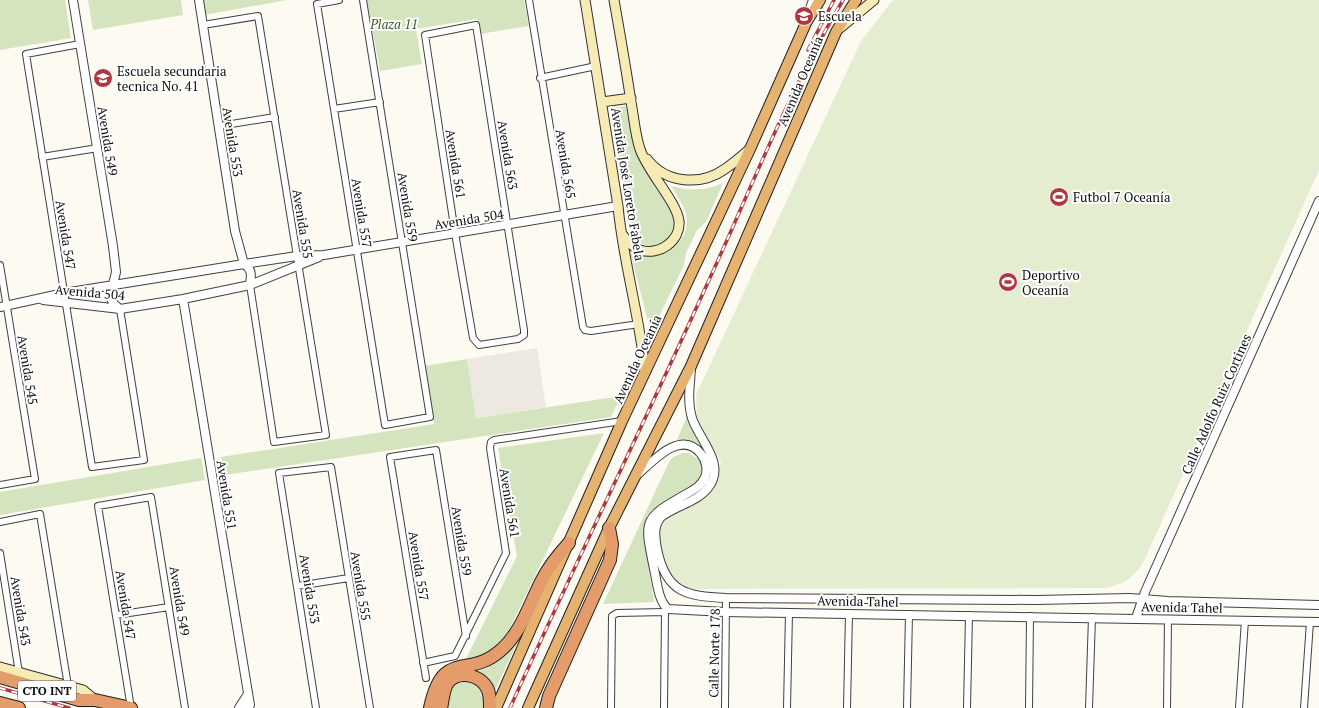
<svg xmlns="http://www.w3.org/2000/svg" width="1319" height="708" font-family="'PT Serif',serif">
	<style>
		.green { fill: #d4e4bf }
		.pitch { fill: #e4edcf }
		.plaza { fill: #ede9e0 }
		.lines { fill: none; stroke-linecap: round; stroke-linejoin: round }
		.minor-casing { stroke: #414141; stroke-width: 8 }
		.tertiary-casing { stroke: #414141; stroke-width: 10 }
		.secondary-casing { stroke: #303030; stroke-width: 11 }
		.trunk-casing { stroke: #1f1f1f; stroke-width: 12 }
		.motorway-casing { stroke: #1f1f1f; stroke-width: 14 }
		.minor { stroke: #fff; stroke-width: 6 }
		.tertiary { stroke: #fff; stroke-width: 8 }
		.secondary { stroke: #f6ebb4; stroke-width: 9 }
		.trunk { stroke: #e6b270; stroke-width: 10 }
		.motorway { stroke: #e39c6a; stroke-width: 12 }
		.rail-casing { stroke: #ae3742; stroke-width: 3.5 }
		.rail { stroke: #fff; stroke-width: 2; stroke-dasharray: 6; stroke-linecap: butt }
		.labels { text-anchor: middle; stroke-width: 4; stroke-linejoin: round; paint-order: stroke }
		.shield { fill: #fff; stroke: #565656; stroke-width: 1 }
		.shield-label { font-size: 12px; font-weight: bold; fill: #0e0e0e }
		.poi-label { font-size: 13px; fill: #0e0e0e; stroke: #fff; text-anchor: start }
		.park-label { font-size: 13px; font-style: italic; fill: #345f26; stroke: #fff }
		.street-label { font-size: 13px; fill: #0e0e0e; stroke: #fff }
	</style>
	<rect width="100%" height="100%" fill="#fdfaf2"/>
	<path class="green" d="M 0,0 L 65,0 L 71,38 L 0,50 Z
		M 88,0 L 181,0 L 183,15 L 93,30 Z
		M 201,0 L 287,0 L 204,15 Z
		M 367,0 L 524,0 L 529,26 L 480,34 L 477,19 L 416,29 L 422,64 L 380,71 Z
		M 626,106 L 636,151 L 673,215 C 681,248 638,259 630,226 L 610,108 Z
		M 723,183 L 706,222 L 697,230 L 686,253 L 684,265 L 651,333 L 630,252 C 654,261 688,250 687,219 C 686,207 677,196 671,186 C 690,191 705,191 723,183 Z
		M 467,359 L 476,418 L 621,396 L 611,417 L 225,475 L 221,457 L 434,424 L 425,366 Z
		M 688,414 L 706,452 L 690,443 L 675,444 Z
		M 604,433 L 505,638 C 494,652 481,657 465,661 L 517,556 L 498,448 Z
		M 683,453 L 689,453 L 698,459 L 701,464 L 702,475 L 696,485 L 652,511 L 643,529 L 654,602 L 603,604 L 669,462 L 673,457 Z
		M 201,458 L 205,480 L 0,515 L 0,492 Z
		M 519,639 L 495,690 L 489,681 L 472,671 C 493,671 507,655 519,639 Z
		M 460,682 C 476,681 489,691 484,708 L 447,708 C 449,697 450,688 460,682 Z"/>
	<path class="pitch" d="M 896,0 L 1319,0 L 1319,170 L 1223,384 L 1224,389 L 1221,390 L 1143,563 C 1132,579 1125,583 1107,588 L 692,589 C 685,587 679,584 674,579 C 664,568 653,530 666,519 C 669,516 675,513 679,511 C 706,495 713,494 721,462 L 697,421 L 696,395 L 861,41 L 892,1 Z"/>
	<path class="plaza" d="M 537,348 L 546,407 L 476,418 L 467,359 Z"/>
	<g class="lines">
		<defs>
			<path id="minor" d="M 339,0 L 317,4 L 385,425 L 430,417 L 363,0
				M 529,0 L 583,327 L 585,330 L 591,331 L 639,324
				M 203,25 L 258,16 L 326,435 L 274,442 L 250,285
				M 476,25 L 524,330 L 524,335 L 518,339 L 479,345 L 473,338 L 455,233 L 425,35 Z
				M 80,44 L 26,54 L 92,467 L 144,460 L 120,309
				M 540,78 L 596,66
				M 334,109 L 380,102
				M 219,126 L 275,117
				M 42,157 L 98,148
				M 0,265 L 35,479 L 0,485
				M 0,522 L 40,514 L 68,686
				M 0,553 L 19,673
				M 297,586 L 349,578
				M 116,615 L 169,607
				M 423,663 L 455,656 L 506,553 L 490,448 L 491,442 L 494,440 L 622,421
				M 426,678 L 390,457 L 436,450 L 466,636
				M 131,708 L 98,506 L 151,497 L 185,708
				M 316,708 L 279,473 L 331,467 L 370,708
				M 611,708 L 612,616 L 617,613 L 665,612
				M 664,708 L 665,612
				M 725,708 L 726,598
				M 787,708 L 789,612
				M 847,708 L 849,613
				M 907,708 L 909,614
				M 967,708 L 969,615
				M 1029,708 L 1030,616
				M 1089,708 L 1092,617
				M 1167,708 L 1168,619
				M 1239,708 L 1245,620
				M 1304,708 L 1310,622"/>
			<path id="tertiary" d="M 73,0 L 113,246 L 116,272 L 110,297 L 114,304 L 120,309
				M 199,0 L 235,231 L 244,264
				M 808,14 L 813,0
				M 244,264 C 253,270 251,276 250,285
				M 183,299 L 250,705 L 248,708
				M 43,300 L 120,309 L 183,299 L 250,285 L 319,257
				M 0,307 L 64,293 L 244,264 L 297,256 L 324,255 L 618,206
				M 691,369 C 690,385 687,402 692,418 C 699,440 727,464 708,488 C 697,502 675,506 661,517 C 653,527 655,536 657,549 C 666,593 686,596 726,598 L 1036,600 L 1130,598 L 1168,601 L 1319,605
				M 636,476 C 652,462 681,428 701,454 C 706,460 708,470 705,477 C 702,485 695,489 688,493 C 642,519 644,519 654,569 C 657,581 658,601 668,609 L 725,612 L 1319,622
				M 1136,618 L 1145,592 L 1319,201
				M 239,708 L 248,694"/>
			<path id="secondary" d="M 585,0 L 618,206 C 623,262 640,316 645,372
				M 614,0 C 620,34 626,68 631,102 C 634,117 635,135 640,149 C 647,171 677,202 679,221 C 681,241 659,256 640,250 C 632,247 627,241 622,234
				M 840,28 L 874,0
				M 602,102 L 631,98
				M 647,159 C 666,184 701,186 725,169 C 734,163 742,156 750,149
				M 0,667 L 83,690 L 95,700"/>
			<path id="trunk" d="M 496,708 L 622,421 L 750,149 L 806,23 L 820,0
				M 528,708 L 609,528 L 691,366 L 836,32 L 856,0"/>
			<path id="motorway" d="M 0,677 L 79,700 L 95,700 L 131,708
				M 0,703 L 19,708
				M 430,708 C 443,647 468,680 501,650 C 521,633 530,603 542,580 C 549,566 559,554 569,543
				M 441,708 C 443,700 443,691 447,684 C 457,669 481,674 488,690 C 490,695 490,702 490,708
				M 546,708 L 549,696 L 610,560 L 612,544 L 609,528"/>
		</defs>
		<use href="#minor" class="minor-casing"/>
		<use href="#tertiary" class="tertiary-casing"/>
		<use href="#secondary" class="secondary-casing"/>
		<use href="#trunk" class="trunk-casing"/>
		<use href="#motorway" class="motorway-casing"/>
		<use href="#minor" class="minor"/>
		<use href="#tertiary" class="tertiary"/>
		<use href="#secondary" class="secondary"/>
		<use href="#trunk" class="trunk"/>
		<use href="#motorway" class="motorway"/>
		<defs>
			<path id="rail" d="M 808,50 L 834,0
				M 0,688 L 69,708
				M 510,708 C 573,568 641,430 704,291 C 749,194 788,92 843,0"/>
		</defs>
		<use href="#rail" class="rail-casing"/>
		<use href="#rail" class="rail"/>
	</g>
	<defs>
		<symbol id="school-disc" viewBox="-11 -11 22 22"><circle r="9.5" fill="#ae3742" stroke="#fff"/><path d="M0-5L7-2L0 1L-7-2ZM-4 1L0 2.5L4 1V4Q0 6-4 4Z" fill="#fff"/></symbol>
		<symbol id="stadium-disc" viewBox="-11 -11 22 22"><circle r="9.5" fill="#ae3742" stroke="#fff"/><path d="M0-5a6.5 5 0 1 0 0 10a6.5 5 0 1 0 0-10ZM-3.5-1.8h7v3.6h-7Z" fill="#fff"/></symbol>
	</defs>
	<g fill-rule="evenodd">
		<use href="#school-disc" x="793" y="5" width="22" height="22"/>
		<use href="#school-disc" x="92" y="67" width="22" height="22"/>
		<use href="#stadium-disc" x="1048" y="186" width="22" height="22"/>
		<use href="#stadium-disc" x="997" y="271" width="22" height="22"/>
	</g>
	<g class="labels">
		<rect class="shield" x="18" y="681" width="58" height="20" rx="3"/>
		<g class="shield-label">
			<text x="47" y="695">CTO INT</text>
		</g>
		<g class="poi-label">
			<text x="818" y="21">Escuela</text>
			<text x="117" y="76">Escuela secundaria<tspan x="117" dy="15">tecnica No. 41</tspan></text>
			<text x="1073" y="202">Futbol 7 Oceanía</text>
			<text x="1022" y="280">Deportivo<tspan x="1022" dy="15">Oceanía</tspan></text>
		</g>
		<g class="park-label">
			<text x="394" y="29">Plaza 11</text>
		</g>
		<g class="street-label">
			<text transform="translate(800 81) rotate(-67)" y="5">Avenida Oceanía</text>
			<text transform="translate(108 141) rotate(81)" y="5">Avenida 549</text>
			<text transform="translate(233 142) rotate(81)" y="5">Avenida 553</text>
			<text transform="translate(508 155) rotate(81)" y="5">Avenida 563</text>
			<text transform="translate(456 164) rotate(81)" y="5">Avenida 561</text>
			<text transform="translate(566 164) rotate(81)" y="5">Avenida 565</text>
			<text transform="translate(628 184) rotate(81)" y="5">Avenida José Loreto Fabela</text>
			<text transform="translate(408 207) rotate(81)" y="5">Avenida 559</text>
			<text transform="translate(362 213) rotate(81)" y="5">Avenida 557</text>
			<text transform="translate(469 219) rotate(-9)" y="5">Avenida 504</text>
			<text transform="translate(303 224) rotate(81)" y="5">Avenida 555</text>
			<text transform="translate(66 235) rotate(81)" y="5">Avenida 547</text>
			<text transform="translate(90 292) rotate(5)" y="5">Avenida 504</text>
			<text transform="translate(637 359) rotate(-65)" y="5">Avenida Oceanía</text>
			<text transform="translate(28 370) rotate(81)" y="5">Avenida 545</text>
			<text transform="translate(1216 404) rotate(-66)" y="5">Calle Adolfo Ruiz Cortines</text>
			<text transform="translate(227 495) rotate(81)" y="5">Avenida 551</text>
			<text transform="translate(510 503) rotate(81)" y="5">Avenida 561</text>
			<text transform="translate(462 541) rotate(81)" y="5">Avenida 559</text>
			<text transform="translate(419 566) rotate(81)" y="5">Avenida 557</text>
			<text transform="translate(361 586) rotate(81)" y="5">Avenida 555</text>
			<text transform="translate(310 589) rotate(81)" y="5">Avenida 553</text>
			<text transform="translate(180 601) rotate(81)" y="5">Avenida 549</text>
			<text transform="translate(858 601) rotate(1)" y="5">Avenida Tahel</text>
			<text transform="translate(126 605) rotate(81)" y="5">Avenida 547</text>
			<text transform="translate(1182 607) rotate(1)" y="5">Avenida Tahel</text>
			<text transform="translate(21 611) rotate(81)" y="5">Avenida 543</text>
			<text transform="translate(714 653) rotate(-89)" y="5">Calle Norte 178</text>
		</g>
	</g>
</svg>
